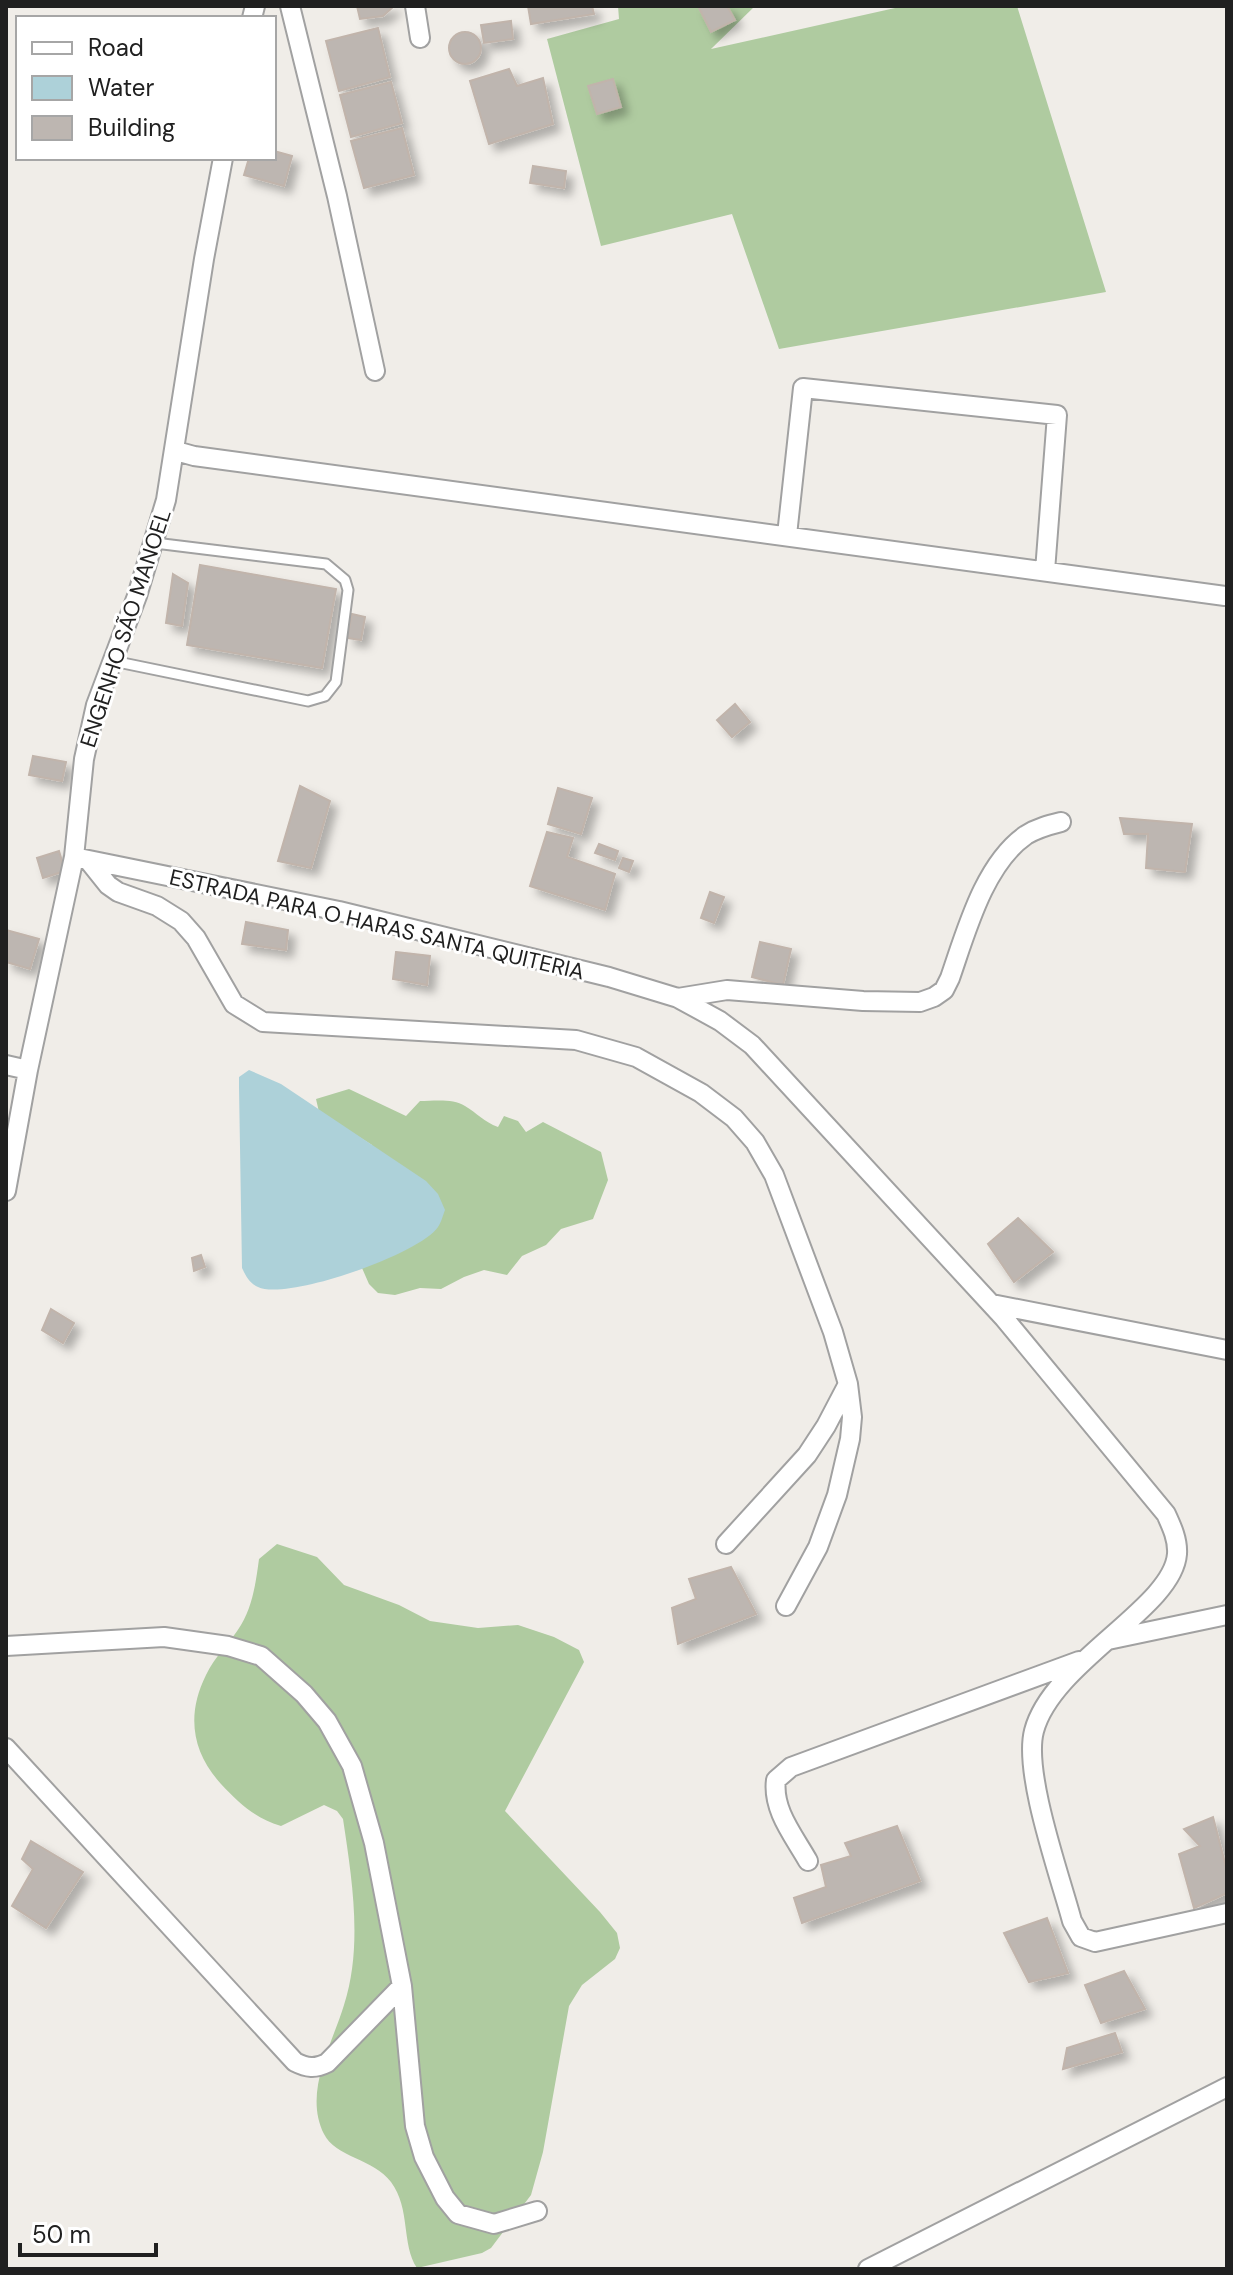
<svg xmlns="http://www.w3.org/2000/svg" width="1233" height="2275" font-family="'DM Sans',sans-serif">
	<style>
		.forest { fill: #afcba0 }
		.water { fill: #add1d9 }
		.building { fill: #bdb6b1; stroke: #c1b4ab; stroke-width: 2; filter: url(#shadow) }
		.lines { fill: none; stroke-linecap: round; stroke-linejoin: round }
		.service-casing { stroke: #a1a1a1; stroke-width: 13 }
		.minor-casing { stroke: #a1a1a1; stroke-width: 22 }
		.service { stroke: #fff; stroke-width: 9 }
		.minor { stroke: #fff; stroke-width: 18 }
		.labels { text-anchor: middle; stroke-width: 6; stroke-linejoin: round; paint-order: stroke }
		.street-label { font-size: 22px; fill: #202020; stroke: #fff }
	</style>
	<defs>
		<filter id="shadow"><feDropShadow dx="7" dy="7" stdDeviation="4" flood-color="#0004"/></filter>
	</defs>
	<rect width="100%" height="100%" fill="#f0ede8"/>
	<path class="forest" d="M 618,6 L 755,6 L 711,49 L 904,6 L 1017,6 L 1106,292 L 779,349 L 732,214 L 601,246 L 547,39 L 619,19 Z
		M 349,1089 L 406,1116 L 420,1101 C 433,1101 453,1098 465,1106 C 477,1113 484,1122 498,1127 L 504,1116 L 518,1121 L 526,1132 L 543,1122 L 601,1152 L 608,1180 L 593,1219 L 561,1229 L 546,1245 L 522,1256 L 507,1275 L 484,1270 L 464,1277 L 441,1289 L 420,1288 L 395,1295 L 378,1293 L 369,1284 L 362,1268 L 351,1256 L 372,1145 L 319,1112 L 316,1099 Z
		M 277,1544 L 317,1557 L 344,1585 L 399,1605 L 430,1621 L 478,1628 L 518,1625 L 554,1637 L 579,1650 L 584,1662 L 505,1811 L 600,1912 L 617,1933 L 620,1948 L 615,1959 L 582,1985 L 569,2006 L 543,2152 L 531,2195 L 491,2248 L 482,2253 L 417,2268 C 401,2244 411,2209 391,2182 C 374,2159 335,2157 324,2134 C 303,2092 332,2045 344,2005 C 363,1946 352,1879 343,1819 L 337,1811 L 324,1805 L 281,1826 C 255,1818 240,1804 221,1784 C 192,1752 186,1715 206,1675 C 214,1657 231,1642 241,1625 C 253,1605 256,1581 259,1559 Z"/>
	<path class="water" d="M 249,1070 L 281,1084 L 426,1181 L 438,1194 L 445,1210 C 443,1215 441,1223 438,1227 C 420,1254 287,1301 258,1287 C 249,1283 246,1276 242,1268 L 239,1087 L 239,1077 Z"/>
	<path class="building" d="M 357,6 L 394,6 L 383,16 L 360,19 Z
		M 528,6 L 592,6 L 594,14 L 531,24 Z
		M 698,6 L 727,6 L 735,20 L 711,32 Z
		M 511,21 L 513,39 L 484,43 L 481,25 Z
		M 378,28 L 390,77 L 339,91 L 326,41 Z
		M449 48a16 16 0 1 1 32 0a16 16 0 1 1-32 0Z
		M 509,69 L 517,86 L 543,78 L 553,124 L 489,144 L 470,81 Z
		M 613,79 L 621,107 L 597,114 L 588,86 Z
		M 391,82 L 402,123 L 351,137 L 340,95 Z
		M 402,128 L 414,175 L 364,188 L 351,141 Z
		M 274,151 L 292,156 L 284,186 L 244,175 L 249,158 L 274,158 Z
		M 533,166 L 566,171 L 564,188 L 530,183 Z
		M 200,565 L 336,589 L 322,668 L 187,645 Z
		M 173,574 L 188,583 L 182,626 L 166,623 Z
		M 352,614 L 365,617 L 361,640 L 347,638 Z
		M 735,704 L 750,722 L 732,737 L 717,720 Z
		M 33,756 L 66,762 L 62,781 L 29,775 Z
		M 300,786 L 330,801 L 311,868 L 278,861 Z
		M 558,788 L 592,798 L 581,834 L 548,824 Z
		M 1120,818 L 1192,824 L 1185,872 L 1146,868 L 1148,834 L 1124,834 Z
		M 547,832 L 573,838 L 567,857 L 615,874 L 605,910 L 530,886 Z
		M 599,844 L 618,851 L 615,860 L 595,853 Z
		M 59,851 L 65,871 L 43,878 L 37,858 Z
		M 623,858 L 633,861 L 629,872 L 619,868 Z
		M 710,892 L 724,897 L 714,923 L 701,918 Z
		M 246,922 L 288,930 L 286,950 L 242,944 Z
		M 6,930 L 39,939 L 30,969 L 6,962 Z
		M 760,942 L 791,949 L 783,985 L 752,977 Z
		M 396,952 L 430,956 L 427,985 L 393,979 Z
		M 1018,1218 L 1053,1252 L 1014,1282 L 988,1244 Z
		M 201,1255 L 205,1267 L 194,1271 L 192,1258 Z
		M 51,1309 L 74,1323 L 63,1343 L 42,1330 Z
		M 731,1567 L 756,1614 L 678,1644 L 672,1608 L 696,1599 L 689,1579 Z
		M 1213,1817 L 1227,1871 L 1227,1893 L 1194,1908 L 1179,1854 L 1200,1846 L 1184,1829 Z
		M 897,1826 L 920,1881 L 802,1923 L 794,1898 L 826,1887 L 821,1865 L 851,1856 L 845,1843 Z
		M 31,1841 L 83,1872 L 46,1928 L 12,1906 L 33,1869 L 22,1859 Z
		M 1047,1918 L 1068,1973 L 1029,1982 L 1004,1933 Z
		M 1124,1971 L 1145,2009 L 1101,2023 L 1085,1985 Z
		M 1115,2033 L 1122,2052 L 1063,2069 L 1067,2048 Z"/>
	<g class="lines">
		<defs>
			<path id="service" d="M 113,661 L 308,701 L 325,696 L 336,682 L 348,590 L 345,580 L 326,564 L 155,543"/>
			<path id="minor" d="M 290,6 L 337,196 L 375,371
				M 415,6 L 420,38
				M 252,18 L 255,6
				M 176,451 L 194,456 L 1225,596
				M 787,535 L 803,388 L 1057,415 L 1045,571
				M 74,857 L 339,911 L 609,977 L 678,998 L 720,1021 L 752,1045 L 1004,1318 L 1166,1514 C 1172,1527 1178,1540 1177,1554 C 1173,1608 1052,1662 1034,1731 C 1023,1773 1060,1876 1072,1921 L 1081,1937 L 1095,1942 L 1227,1913
				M 88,860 L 108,885 L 118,892 L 157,906 L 181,921 L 196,938 L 234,1004 L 263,1022 L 576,1040 L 636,1057 L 701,1093 L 734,1118 L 755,1142 L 774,1175 L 833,1332 L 848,1384 L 852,1417 L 850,1439 L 837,1495 L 818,1547 L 786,1606
				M 678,998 L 727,990 L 863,1001 L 920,1002 L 934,997 L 944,990 L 950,978 C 966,932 984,864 1026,835 C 1037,828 1049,825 1061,822
				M 6,1065 L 28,1070
				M 6,1191 L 28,1070 L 74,857 L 84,759 L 96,705 L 137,596 L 166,500 L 204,259 L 223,158
				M 992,1304 L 1227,1350
				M 726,1544 L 807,1455 L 826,1426 L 848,1384
				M 1108,1640 L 1227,1615
				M 6,1646 L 164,1637 L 228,1646 L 261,1656 L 304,1694 L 327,1721 L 352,1766 L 374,1843 L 402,1986 L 415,2126 L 424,2157 L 445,2198 L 458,2214 L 494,2224 L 537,2211
				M 6,1748 L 295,2062 C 307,2068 315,2069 327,2063 L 402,1986
				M 808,1861 C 794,1836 772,1810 776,1780 L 791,1767 L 1079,1661
				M 868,2269 L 1227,2087"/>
		</defs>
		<use href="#service" class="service-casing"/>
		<use href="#minor" class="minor-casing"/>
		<use href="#service" class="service"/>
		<use href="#minor" class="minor"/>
	</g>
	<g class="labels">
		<g class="street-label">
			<text transform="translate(125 628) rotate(-72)" y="8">ENGENHO SÃO MANOEL</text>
			<text transform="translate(377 924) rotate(13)" y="8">ESTRADA PARA O HARAS SANTA QUITERIA</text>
		</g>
	</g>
	<rect width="1233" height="2275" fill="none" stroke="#202020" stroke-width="16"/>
	<rect x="16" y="16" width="260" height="144" fill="#ffffff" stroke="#a6a6a6" stroke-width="2"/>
	<rect x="32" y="42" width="40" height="12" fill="#ffffff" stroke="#a6a6a6" stroke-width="2"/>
	<text x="88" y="56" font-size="24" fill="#202020">Road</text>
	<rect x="32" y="76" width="40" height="24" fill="#add1d9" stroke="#a6a6a6" stroke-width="2"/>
	<text x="88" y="96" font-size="24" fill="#202020">Water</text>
	<rect x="32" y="116" width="40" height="24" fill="#bdb6b1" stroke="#a6a6a6" stroke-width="2"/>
	<text x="88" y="136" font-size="24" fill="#202020">Building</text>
	<path d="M20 2243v12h136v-12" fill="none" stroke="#202020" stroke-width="4"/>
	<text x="32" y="2243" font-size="24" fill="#202020" stroke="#ffffff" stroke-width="6" paint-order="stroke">50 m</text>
</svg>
